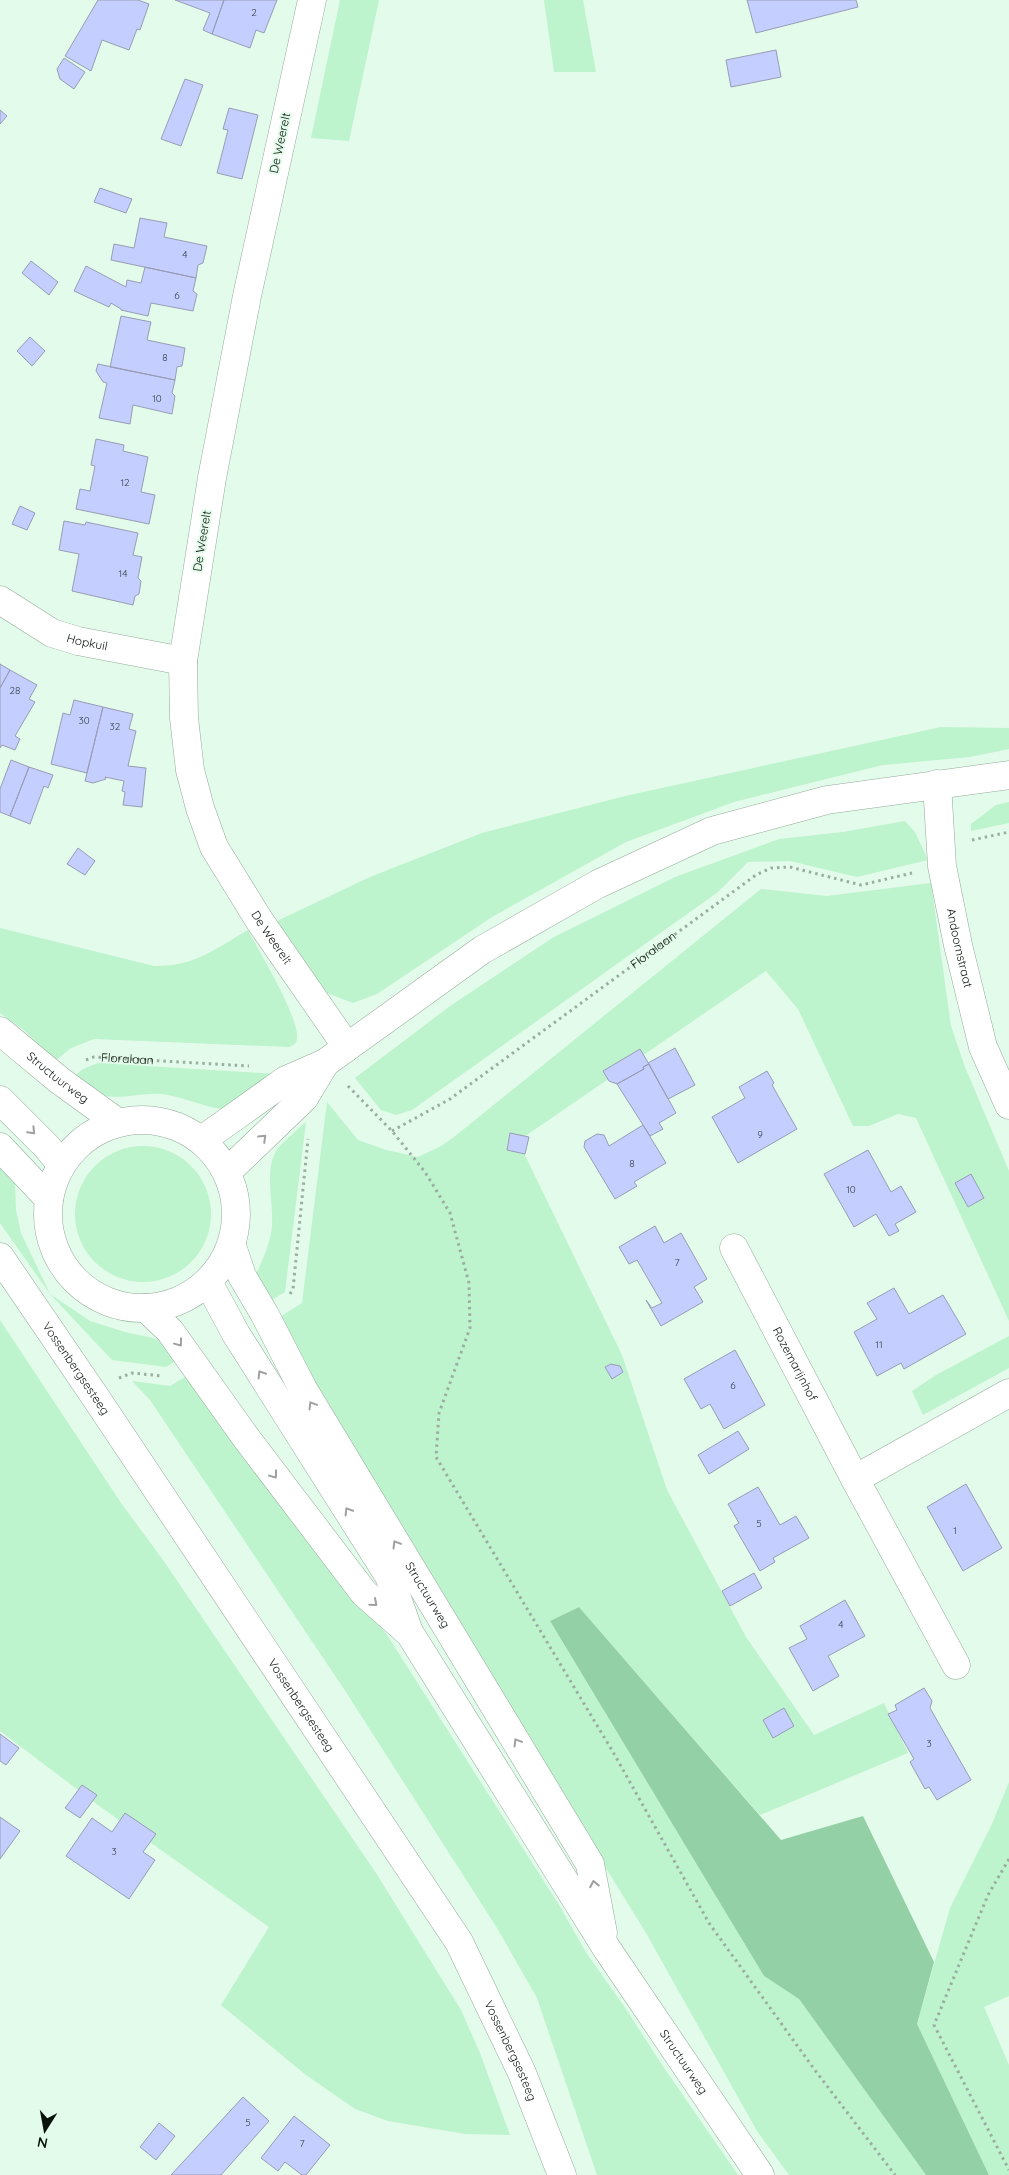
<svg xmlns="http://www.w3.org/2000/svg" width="1009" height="2175" font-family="Quicksand,sans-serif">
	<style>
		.green { fill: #bdf3cd }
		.water { fill: #93d0a6 }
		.building { fill: #c4ceff; stroke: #989db3 }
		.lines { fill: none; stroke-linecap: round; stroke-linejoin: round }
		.minor-casing { stroke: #95ab9b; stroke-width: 29 }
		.major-casing { stroke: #95ab9b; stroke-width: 29 }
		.path { stroke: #9bada0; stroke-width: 3; stroke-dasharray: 2.5 4; stroke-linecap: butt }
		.minor { stroke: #fff; stroke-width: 28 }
		.major { stroke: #fff; stroke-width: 28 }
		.oneway { stroke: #9da09e }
		.labels { text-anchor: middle; stroke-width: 4; stroke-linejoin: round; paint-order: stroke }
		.number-label { font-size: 10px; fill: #384149 }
		.street-label { font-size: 12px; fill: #0a120c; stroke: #e3fbea }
	</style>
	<rect width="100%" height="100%" fill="#e3fbea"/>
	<path class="green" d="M 340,0 L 379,0 L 349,141 L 311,138 Z
		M 544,0 L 583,0 L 596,72 L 554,72 Z
		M 941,727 L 1009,728 L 1009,749 L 970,757 L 883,765 L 734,802 L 626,842 L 492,917 L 377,994 L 353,1003 L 322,991 L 277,921 L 370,877 L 482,833 L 625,796 Z
		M 1009,802 L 1009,823 L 971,831 L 971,824 L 996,805 Z
		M 905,821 L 915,832 L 928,860 L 857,877 L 790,861 L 748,862 L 718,892 L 412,1110 L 396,1115 L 381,1110 L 355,1078 L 450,1006 L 554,937 L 675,877 L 779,839 L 843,832 Z
		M 931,883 L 951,1026 L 965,1067 L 1009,1171 L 1009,1321 L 916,1118 L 898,1114 L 869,1126 L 853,1126 L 798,1009 L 766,971 L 518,1141 L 622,1355 L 667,1490 L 746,1637 L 814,1735 L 884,1703 L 908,1753 L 760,1815 L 579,1607 L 550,1621 L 764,1976 L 799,1999 L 926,2175 L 789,2175 L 757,2131 L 646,1933 L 498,1693 L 275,1320 L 302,1303 L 327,1102 L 358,1140 L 386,1150 L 418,1157 L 441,1146 L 454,1137 L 761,889 L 827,896 Z
		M 0,928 L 154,966 C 194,967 215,949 248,930 C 259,952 300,1018 297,1039 C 296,1044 293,1046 289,1047 L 94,1039 L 71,1048 L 55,1061 L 24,1030 L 0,1013 Z
		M 98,1063 L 278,1074 L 229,1110 C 207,1108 189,1099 168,1095 C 146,1090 123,1101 102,1095 C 91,1092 80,1084 71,1079 L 83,1069 Z
		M 306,1122 L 285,1292 L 270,1301 L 256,1274 C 263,1260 270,1243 272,1227 C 274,1202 263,1169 278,1148 C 286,1139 297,1130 306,1122 Z
		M75 1214a68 68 0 1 1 136 0a68 68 0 1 1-136 0Z
		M 0,1164 L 15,1183 L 16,1210 L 21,1233 L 50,1294 L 90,1321 L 125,1332 L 153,1338 L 164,1343 L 177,1360 L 166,1367 L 112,1360 L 50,1294 L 0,1223 Z
		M 0,1320 L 121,1503 L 163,1560 L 376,1873 L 461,2010 L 480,2053 L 510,2135 L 465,2134 L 388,2121 L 355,2109 L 306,2075 L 221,2005 L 269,1927 L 98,1805 L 0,1731 Z
		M 1009,1336 L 1009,1368 L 923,1415 L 912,1391 L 936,1375 Z
		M 188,1375 L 245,1455 L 387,1635 L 559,1905 L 587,1954 L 626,2009 L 660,2062 L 738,2175 L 597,2175 L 537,1998 L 497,1928 L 344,1689 L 150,1400 L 132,1381 L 170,1386 Z
		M 1009,1782 L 1009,1996 L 984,2007 L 1009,2065 L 1009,2175 L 989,2175 L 917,2024 L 950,1908 L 992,1824 Z"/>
	<path class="water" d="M 579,1607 L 781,1840 L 863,1816 L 934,1962 L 917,2024 L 989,2175 L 926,2175 L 799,1999 L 764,1976 L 550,1621 Z"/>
	<path class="building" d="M 98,0 L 138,0 L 149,4 L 140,30 L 137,29 L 129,50 L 102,40 L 91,71 L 65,56 Z
		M 175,0 L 224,0 L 212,34 L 203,30 L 210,13 Z
		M 224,0 L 277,0 L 264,33 L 256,30 L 250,48 L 212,34 Z
		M 747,0 L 856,0 L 858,7 L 756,33 Z
		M 776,50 L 781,77 L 731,87 L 726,60 Z
		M 64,58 L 85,72 L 74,89 L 60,79 L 57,69 Z
		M 185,79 L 203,85 L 181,146 L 161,139 Z
		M 229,108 L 258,115 L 242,179 L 217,173 L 228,130 L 223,129 Z
		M 0,110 L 7,116 L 0,124 Z
		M 100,188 L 132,199 L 126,213 L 94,202 Z
		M 140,218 L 167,223 L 164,237 L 207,246 L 203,263 L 198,265 L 196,278 L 111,260 L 114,244 L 134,248 Z
		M 31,261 L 58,282 L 49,295 L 22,273 Z
		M 86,266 L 126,287 L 127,280 L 141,283 L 145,267 L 196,278 L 193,291 L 197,294 L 193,311 L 151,303 L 148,316 L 121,310 L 121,309 L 111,303 L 109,307 L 74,291 Z
		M 121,316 L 151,322 L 147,340 L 185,348 L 182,366 L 177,367 L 175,380 L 110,367 Z
		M 30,337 L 45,351 L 32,366 L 17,351 Z
		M 98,364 L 175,380 L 172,393 L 175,396 L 172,414 L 133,405 L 130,424 L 99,418 L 107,383 L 103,382 L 96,371 Z
		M 96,439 L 124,445 L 123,451 L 148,457 L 141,492 L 155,495 L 149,524 L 76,509 L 80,489 L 90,491 L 95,466 L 91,465 Z
		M 20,506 L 35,513 L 27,530 L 12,524 Z
		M 64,521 L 85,525 L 86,522 L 138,533 L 133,555 L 142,557 L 138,578 L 141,581 L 139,594 L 135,596 L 133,605 L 72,591 L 79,554 L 59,550 Z
		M 0,664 L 10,670 L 0,688 Z
		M 10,670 L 37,685 L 29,699 L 35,702 L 15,736 L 20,739 L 15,750 L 2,745 L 0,748 L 0,688 Z
		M 74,700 L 103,707 L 87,773 L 51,764 L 63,713 L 70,715 Z
		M 103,707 L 133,714 L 129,729 L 136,731 L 128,766 L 146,768 L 142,807 L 123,805 L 125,792 L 122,791 L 124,781 L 105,777 L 106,779 L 93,783 L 85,781 Z
		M 11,760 L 29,767 L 10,816 L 0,812 L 0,789 Z
		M 29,767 L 53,775 L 48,788 L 44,786 L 30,824 L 10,816 Z
		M 78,848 L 95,861 L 85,875 L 67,864 Z
		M 675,1048 L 695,1085 L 668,1099 L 648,1063 Z
		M 640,1049 L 649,1064 L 643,1067 L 644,1069 L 617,1084 L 609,1081 L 603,1071 Z
		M 649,1064 L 676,1113 L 659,1123 L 663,1129 L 650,1136 L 617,1084 L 644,1069 L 643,1067 Z
		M 767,1071 L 774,1083 L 772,1085 L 797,1129 L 738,1163 L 712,1117 L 745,1098 L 739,1087 Z
		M 643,1125 L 666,1163 L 634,1182 L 637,1186 L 615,1199 L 584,1147 L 585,1141 L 597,1134 L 604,1135 L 609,1146 Z
		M 510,1133 L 529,1137 L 525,1154 L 507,1150 Z
		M 868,1150 L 891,1192 L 901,1186 L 916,1212 L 895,1224 L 899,1231 L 889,1236 L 876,1214 L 854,1227 L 824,1174 Z
		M 971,1174 L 984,1198 L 968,1207 L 955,1183 Z
		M 655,1226 L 664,1243 L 681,1233 L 707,1279 L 694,1287 L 703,1302 L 661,1326 L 646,1300 L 652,1308 L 662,1303 L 637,1260 L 629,1264 L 619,1247 Z
		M 894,1288 L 909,1314 L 943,1295 L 966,1334 L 904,1369 L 901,1363 L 877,1376 L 854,1332 L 877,1319 L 867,1303 Z
		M 735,1350 L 765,1405 L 724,1429 L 710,1404 L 701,1409 L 684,1379 Z
		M 611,1364 L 620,1366 L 623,1372 L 612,1379 L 605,1367 Z
		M 738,1431 L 749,1449 L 709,1474 L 698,1455 Z
		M 966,1484 L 1002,1548 L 963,1571 L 927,1507 Z
		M 758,1487 L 780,1525 L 796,1516 L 809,1538 L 773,1558 L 775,1562 L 760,1571 L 734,1526 L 739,1523 L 728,1504 Z
		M 754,1573 L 762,1588 L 730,1606 L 722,1591 Z
		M 845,1600 L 865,1636 L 828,1656 L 839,1676 L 813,1691 L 789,1648 L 807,1639 L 800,1626 Z
		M 924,1688 L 932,1701 L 930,1708 L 971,1780 L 937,1800 L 929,1787 L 925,1789 L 910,1762 L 914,1759 L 888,1714 L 897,1710 L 895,1705 Z
		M 784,1708 L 794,1726 L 773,1738 L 763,1720 Z
		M 0,1734 L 19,1748 L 6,1765 L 0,1761 Z
		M 82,1785 L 97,1795 L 80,1818 L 65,1808 Z
		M 125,1813 L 156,1834 L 143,1852 L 155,1860 L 129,1899 L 66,1856 L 92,1818 L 112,1832 Z
		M 0,1817 L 20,1831 L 0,1859 Z
		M 243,2097 L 269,2121 L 221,2175 L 171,2175 Z
		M 294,2116 L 330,2145 L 306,2175 L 302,2175 L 285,2162 L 278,2171 L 261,2158 Z
		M 159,2123 L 175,2136 L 156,2160 L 140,2147 Z"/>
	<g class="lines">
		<defs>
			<g id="minor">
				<path id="s3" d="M 312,0 L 247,296 L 212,478 L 183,661 L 184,718 L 190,770 L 200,808 L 214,847 L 259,920 L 347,1047"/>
				<path id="s4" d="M 0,600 L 52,633 L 78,641 L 183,661"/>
				<path id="s5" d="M 937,784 L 942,866 L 958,945 L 983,1047 L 1009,1105"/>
				<path d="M 202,1140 L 286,1080 L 325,1063 L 482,950 L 598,884 L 712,831 L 827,800 L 1009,775"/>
				<path d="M 227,1172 L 304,1098 L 325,1063"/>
				<path id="s6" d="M 734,1248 L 855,1479 L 956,1665"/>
				<path id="s7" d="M 0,1257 L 94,1395 L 459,1942 L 522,2073 L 562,2175"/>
				<path d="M 855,1479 L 1009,1393"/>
			</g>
			<g id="major">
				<path id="s8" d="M 0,1031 L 59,1080 L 117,1122"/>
				<path d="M 0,1100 L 47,1147 L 61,1164"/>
				<circle cx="142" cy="1214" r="94"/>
				<path d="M 0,1147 L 49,1199"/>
				<path id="s9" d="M 232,1246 L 242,1276 L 265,1315 L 303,1389 L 590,1864 L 603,1933"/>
				<path id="s10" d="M 208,1282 L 236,1334 L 389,1576 L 409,1632 L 607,1949 L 760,2175"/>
				<path d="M 146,1308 L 170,1331 L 247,1439 L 364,1593 L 408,1632"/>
			</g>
		</defs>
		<use href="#minor" class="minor-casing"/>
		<use href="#major" class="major-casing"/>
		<g class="path">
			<path d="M 972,840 L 1009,832"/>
			<path id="s1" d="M 86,1060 L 94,1057 L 249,1066"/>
			<path d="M 348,1086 L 392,1131 L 425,1172 L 450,1213 L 469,1283 L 470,1328 L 439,1413 L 436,1457 L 613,1752 L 709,1923 L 814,2069 L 895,2175"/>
			<path id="s2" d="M 392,1131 L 450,1099 L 756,875 L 771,868 L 790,867 L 861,885 L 912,873"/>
			<path d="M 290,1294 L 293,1289 L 308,1139"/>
			<path d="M 119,1378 L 132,1373 L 162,1376"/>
			<path d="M 1009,1859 L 988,1895 L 934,2025 L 1009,2170"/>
		</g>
		<use href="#minor" class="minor"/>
		<use href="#major" class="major"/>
	</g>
	<defs><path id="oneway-chevron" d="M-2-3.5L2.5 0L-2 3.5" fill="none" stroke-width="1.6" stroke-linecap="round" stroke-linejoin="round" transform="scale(1.25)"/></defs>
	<g class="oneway">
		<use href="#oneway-chevron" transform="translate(32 1131) rotate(46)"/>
		<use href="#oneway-chevron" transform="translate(263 1138) rotate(-44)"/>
		<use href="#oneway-chevron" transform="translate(179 1343) rotate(53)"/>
		<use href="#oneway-chevron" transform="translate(261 1374) rotate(-122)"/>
		<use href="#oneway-chevron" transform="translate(312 1405) rotate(-121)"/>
		<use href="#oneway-chevron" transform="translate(274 1475) rotate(53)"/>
		<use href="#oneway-chevron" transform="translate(348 1511) rotate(-122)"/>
		<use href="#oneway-chevron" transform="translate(396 1544) rotate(-121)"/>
		<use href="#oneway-chevron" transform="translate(374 1603) rotate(41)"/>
		<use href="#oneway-chevron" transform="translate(517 1742) rotate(-121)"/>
		<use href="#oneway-chevron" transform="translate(594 1884) rotate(-101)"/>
	</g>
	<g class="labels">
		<g class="number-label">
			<text x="254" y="16">2</text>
			<text x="185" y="258">4</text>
			<text x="177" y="299">6</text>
			<text x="165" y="361">8</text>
			<text x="157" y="402">10</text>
			<text x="125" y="486">12</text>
			<text x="123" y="577">14</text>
			<text x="15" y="694">28</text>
			<text x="84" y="724">30</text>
			<text x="115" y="730">32</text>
			<text x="760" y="1138">9</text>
			<text x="632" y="1167">8</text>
			<text x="851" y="1193">10</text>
			<text x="677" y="1266">7</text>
			<text x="879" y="1348">11</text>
			<text x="733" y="1389">6</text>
			<text x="759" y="1527">5</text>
			<text x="955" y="1534">1</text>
			<text x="841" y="1628">4</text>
			<text x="929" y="1747">3</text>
			<text x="114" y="1855">3</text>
			<text x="248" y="2126">5</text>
			<text x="302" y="2147">7</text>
		</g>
		<g class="street-label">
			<text transform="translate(280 143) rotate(-78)" y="4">De Weerelt</text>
			<text transform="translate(202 541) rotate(-81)" y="4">De Weerelt</text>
			<text dy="4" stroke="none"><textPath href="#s4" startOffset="98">Hopkuil</textPath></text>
			<text dy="4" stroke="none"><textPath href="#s3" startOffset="971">De Weerelt</textPath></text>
			<text dy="4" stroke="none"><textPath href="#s5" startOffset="166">Andoornstraat</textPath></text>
			<text dy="4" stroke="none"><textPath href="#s2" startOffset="318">Floralaan</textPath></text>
			<text dy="4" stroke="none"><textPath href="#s1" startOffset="42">Floralaan</textPath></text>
			<text dy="4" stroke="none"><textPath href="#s8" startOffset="74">Structuurweg</textPath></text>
			<text dy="4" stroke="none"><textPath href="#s6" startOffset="131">Rozemarijnhof</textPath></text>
			<text dy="4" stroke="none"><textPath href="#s7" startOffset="135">Vossenbergsesteeg</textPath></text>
			<text dy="4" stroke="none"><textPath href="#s9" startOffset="401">Structuurweg</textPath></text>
			<text dy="4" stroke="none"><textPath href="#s7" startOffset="540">Vossenbergsesteeg</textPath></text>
			<text dy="4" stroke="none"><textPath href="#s7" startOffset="945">Vossenbergsesteeg</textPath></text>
			<text dy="4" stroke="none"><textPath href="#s10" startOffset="915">Structuurweg</textPath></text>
		</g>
	</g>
	<g transform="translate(45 2130) rotate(191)" stroke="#e3fbea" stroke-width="4" paint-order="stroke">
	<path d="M0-4L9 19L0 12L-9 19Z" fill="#0a120c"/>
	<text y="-8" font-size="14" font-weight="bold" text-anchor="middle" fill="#0a120c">N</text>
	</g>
</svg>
